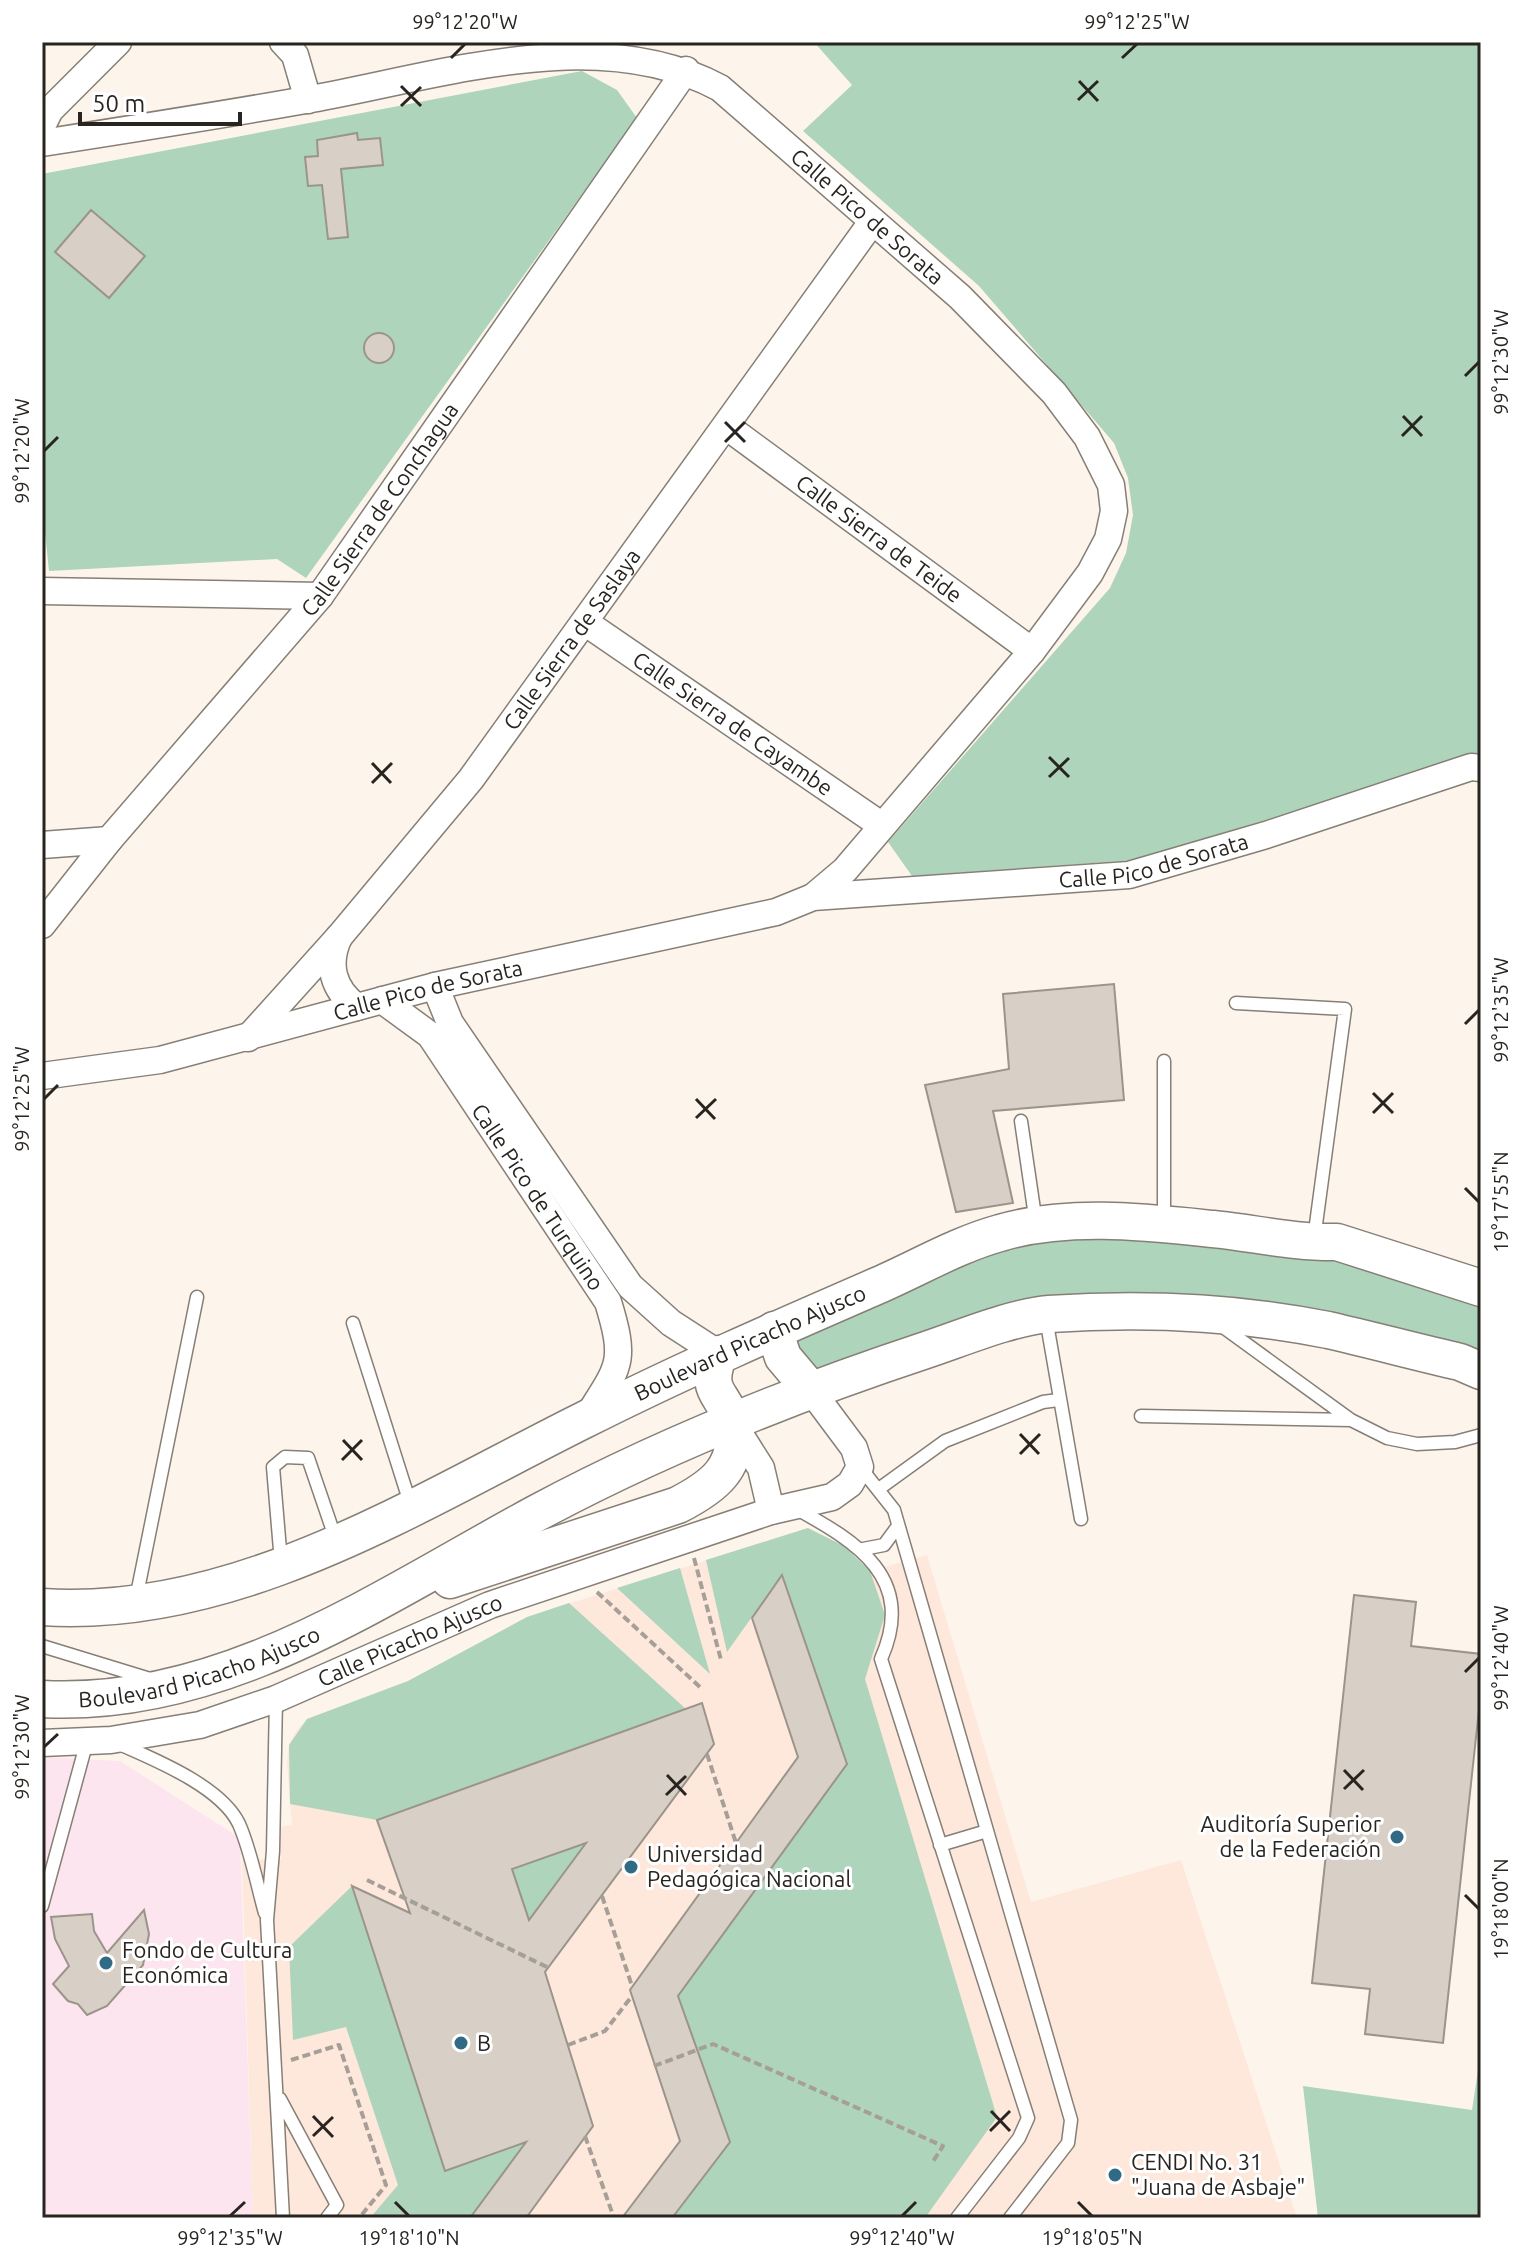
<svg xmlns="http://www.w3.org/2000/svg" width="1523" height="2260" font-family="Ubuntu,sans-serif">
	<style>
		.commercial { fill: #fde5ef }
		.education { fill: #fee7db }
		.green { fill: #aed4bb }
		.building { fill: #d8d0c6; stroke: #9b948b; stroke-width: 2; fill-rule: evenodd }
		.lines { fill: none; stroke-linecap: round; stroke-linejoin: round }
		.service-casing { stroke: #867f76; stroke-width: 15 }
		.minor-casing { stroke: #867f76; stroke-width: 29 }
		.secondary-casing { stroke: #867f76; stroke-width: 39 }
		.path { stroke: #a59f97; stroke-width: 4; stroke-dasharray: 8 4; stroke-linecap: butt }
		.service { stroke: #fff; stroke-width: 12 }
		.minor { stroke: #fff; stroke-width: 26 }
		.secondary { stroke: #fff; stroke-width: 36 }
		.ticks { fill: none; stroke: #282521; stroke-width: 3 }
		.poi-dot { fill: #316a84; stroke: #fff; stroke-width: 3 }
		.labels { text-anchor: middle; stroke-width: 6; stroke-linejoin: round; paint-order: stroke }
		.street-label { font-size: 22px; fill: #282521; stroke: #fff }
		.poi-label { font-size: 22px; fill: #282521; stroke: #fff; text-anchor: start }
		.neatline { fill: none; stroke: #282521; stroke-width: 3 }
		.ticks-label { font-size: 20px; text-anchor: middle; fill: #282521 }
	</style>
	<rect width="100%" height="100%" fill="#fdf5eb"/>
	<path class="commercial" d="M 42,1757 L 120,1761 L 240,1838 L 253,2218 L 42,2218 Z"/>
	<path class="education" d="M 808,1528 L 844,1546 L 870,1571 L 927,1555 L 1031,1902 L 1181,1860 L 1297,2218 L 253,2218 L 242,1859 L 281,1860 L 280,1827 L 292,1825 L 287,1764 L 289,1745 L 296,1731 L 307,1719 L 408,1681 L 527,1617 Z"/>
	<path class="green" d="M 814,42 L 1481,42 L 1481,754 L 1135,860 L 912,876 L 888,842 L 1110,588 L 1126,553 L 1133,515 L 1128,478 L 1114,443 L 979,286 L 803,131 L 852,85 Z
		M 582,71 L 617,90 L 637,118 L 306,578 L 277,559 L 49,571 L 42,503 L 42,174 Z
		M 1212,1231 L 1481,1291 L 1481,1363 L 1043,1312 L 810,1384 L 782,1326 L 999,1237 Z
		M 808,1528 L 844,1546 L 870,1571 L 885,1615 L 865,1679 L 997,2117 L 925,2218 L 672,2218 L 730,2142 L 678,1996 L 847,1764 L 781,1576 L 727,1652 L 706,1560 Z
		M 680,1568 L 710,1674 L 617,1588 Z
		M 569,1603 L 686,1709 L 377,1820 L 290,1804 L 289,1745 L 307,1719 L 408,1681 L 527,1617 Z
		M 586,1843 L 529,1920 L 512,1869 Z
		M 352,1886 L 445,2170 L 526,2142 L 470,2218 L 370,2218 L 398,2185 L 346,2027 L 293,2040 L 289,1947 Z
		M 1481,2051 L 1481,2218 L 1318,2218 L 1303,2086 L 1472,2110 Z"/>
	<path class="building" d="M 357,133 L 358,140 L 380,138 L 383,165 L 341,169 L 348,237 L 328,239 L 322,185 L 308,186 L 305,157 L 318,156 L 317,140 Z
		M 91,210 L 145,256 L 109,298 L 55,252 Z
		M364 348a15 15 0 1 1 30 0a15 15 0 1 1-30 0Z
		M 1114,984 L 1124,1100 L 993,1111 L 1013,1203 L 956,1212 L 925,1085 L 1009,1069 L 1003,994 Z
		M 782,1575 L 847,1764 L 678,1996 L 730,2142 L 672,2218 L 622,2218 L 680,2141 L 630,1990 L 798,1757 L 752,1618 Z
		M 1354,1595 L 1416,1602 L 1411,1646 L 1481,1654 L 1481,1691 L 1443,2043 L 1365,2034 L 1370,1989 L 1312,1983 Z
		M 702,1703 L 714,1744 L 545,1972 L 593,2126 L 526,2218 L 470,2218 L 526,2142 L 445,2171 L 352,1886 L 410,1913 L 377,1820 ZM 586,1843 L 529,1920 L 512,1869 Z
		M 144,1910 L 149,1934 L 143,1965 L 107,2006 L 87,2015 L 78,2004 L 68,2001 L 53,1984 L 69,1966 L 55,1939 L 51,1917 L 92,1914 L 94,1931 L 107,1953 Z"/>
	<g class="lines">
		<defs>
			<path id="service" d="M 1236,1003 L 1345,1009 L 1314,1239
				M 1021,1121 L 1036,1223
				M 1164,1219 L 1164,1061
				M 1046,1318 L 1081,1519
				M 353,1323 L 410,1503
				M 1223,1327 L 1351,1420 L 1387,1438 L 1417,1444 L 1455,1442 L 1481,1435
				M 1141,1416 L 1351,1420
				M 860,1467 L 894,1510 L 1071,2120 L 1068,2143 L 1010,2218
				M 880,1488 L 945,1441 L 1043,1402 L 1058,1400
				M 795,1508 C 857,1542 917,1578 881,1659 L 1028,2118 L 1019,2138 L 957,2218
				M 863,1549 L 884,1545 L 898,1526
				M 281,1562 L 273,1467 L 285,1457 L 308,1458 L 336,1540
				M 136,1599 L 197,1297
				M 42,1646 L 150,1679
				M 276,1699 L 273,1851 L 267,1920 L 283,2218
				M 117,1743 C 153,1759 221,1786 239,1824 C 251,1851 257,1885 265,1913
				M 940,1845 L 987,1831
				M 42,1906 L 87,1741
				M 280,2099 L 337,2205 L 327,2218"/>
			<g id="minor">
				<path d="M 283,42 L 295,55 L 308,100"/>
				<path d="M 42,126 L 50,110 L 118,42"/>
				<path id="s1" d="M 42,143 C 132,129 222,115 311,99 C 440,76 596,22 720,88 L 960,297 L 1054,393 L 1087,437 L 1111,485 L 1114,511 L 1108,539 L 1090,573 L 1032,651 L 845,870 L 813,897"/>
				<path id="s2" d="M 726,426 L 1032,651"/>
				<path d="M 42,591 L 320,596"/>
				<path id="s3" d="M 586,623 L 881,825"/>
				<path d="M 42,845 L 109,840"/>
				<path id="s4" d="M 42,925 L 109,840 L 320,596 L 686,70"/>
				<path d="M 339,937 C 326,964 333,990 357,1007"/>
				<path d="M 435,986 L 450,1023 L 630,1286 L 671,1323 L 719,1354"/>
				<path id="s5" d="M 382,1000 L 430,1035 L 608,1302 C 627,1364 619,1366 586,1419"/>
				<path id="s6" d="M 248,1038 L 339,937 L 471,779 L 872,222"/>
				<path id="s7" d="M 42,1076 L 160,1060 L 435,986 L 776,912 L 813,897 L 1129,875 L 1266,835 L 1471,767 L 1481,768"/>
				<path d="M 732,1422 L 761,1468 L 771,1511"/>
				<path id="s8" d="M 42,1743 L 111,1740 L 200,1725 L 276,1699 L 490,1605 L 771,1511 L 832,1497 L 850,1484 L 860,1467 L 854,1448 L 810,1389"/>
			</g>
			<g id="secondary">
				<path d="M 774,1330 L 783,1357 L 810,1389"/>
				<path d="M 450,1580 L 678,1505 C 711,1488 741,1468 732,1424 C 725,1391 703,1396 719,1354"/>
				<path id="s9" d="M 42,1607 C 236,1620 417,1503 584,1420 C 681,1371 780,1328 879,1285 C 918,1268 959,1244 1000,1233 C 1067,1213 1145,1222 1213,1229 C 1254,1233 1295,1243 1337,1242 L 1481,1288"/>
				<path id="s10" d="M 42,1699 C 224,1709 383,1596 537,1513 C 660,1447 793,1394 926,1350 C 962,1338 1012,1317 1049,1314 C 1140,1308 1238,1312 1328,1330 C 1372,1340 1416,1352 1460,1362 L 1481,1371"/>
			</g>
		</defs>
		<use href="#service" class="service-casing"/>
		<use href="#minor" class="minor-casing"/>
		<use href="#secondary" class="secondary-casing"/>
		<path class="path" d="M 694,1558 L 721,1660
			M 597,1592 L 701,1688
			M 707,1754 L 736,1843
			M 367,1880 L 549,1968
			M 602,1896 L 632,1986
			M 568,2045 L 605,2031 L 632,1996
			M 291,2060 L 339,2045 L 386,2185 L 359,2218
			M 654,2066 L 713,2044 L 943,2146 L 932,2163
			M 585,2136 L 614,2218"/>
		<use href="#service" class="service"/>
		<use href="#minor" class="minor"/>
		<use href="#secondary" class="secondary"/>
	</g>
	<path class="ticks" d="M 451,58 L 465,44M 1122,58 L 1137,44M 1079,81 L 1098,101M 401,86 L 421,106M 1078,100 L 1098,81M 401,106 L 421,87M 1465,376 L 1479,362M 1403,416 L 1422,436M 725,422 L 745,442M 1402,436 L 1422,416M 725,442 L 745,422M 44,451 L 58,437M 1049,757 L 1069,777M 372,763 L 391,783M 1049,777 L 1069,758M 372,783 L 392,763M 1465,1024 L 1479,1010M 1373,1093 L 1393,1113M 44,1099 L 58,1085M 696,1099 L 715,1119M 1373,1113 L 1393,1093M 696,1118 L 716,1099M 1465,1188 L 1479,1202M 1020,1434 L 1039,1454M 343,1440 L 362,1460M 1020,1454 L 1040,1434M 342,1460 L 362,1440M 1465,1672 L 1479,1658M 44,1747 L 58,1734M 1344,1770 L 1363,1790M 667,1775 L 686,1795M 1344,1789 L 1364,1770M 666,1795 L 686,1776M 1465,1895 L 1479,1909M 991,2111 L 1010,2131M 313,2116 L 333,2137M 990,2131 L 1010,2111M 313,2136 L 333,2117M 395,2202 L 409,2216M 1078,2202 L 1092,2216M 230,2216 L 245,2202M 902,2216 L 916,2202"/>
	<g class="poi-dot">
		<circle cx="1397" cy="1837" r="8"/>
		<circle cx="631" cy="1867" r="8"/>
		<circle cx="106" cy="1963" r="8"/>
		<circle cx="461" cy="2043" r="8"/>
		<circle cx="1115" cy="2175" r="8"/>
	</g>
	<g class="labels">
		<g class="street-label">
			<text dy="8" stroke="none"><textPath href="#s1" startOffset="886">Calle Pico de Sorata</textPath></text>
			<text dy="8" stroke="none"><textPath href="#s4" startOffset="536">Calle Sierra de Conchagua</textPath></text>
			<text dy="8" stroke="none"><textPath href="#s2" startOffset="190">Calle Sierra de Teide</textPath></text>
			<text dy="8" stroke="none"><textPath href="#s6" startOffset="514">Calle Sierra de Saslaya</textPath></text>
			<text dy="8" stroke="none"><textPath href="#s3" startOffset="178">Calle Sierra de Cayambe</textPath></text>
			<text dy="8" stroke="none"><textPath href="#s7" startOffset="1136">Calle Pico de Sorata</textPath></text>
			<text dy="8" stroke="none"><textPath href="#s7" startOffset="396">Calle Pico de Sorata</textPath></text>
			<text dy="8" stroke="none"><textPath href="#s5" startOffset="254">Calle Pico de Turquino</textPath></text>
			<text dy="8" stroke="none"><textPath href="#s9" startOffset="764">Boulevard Picacho Ajusco</textPath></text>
			<text dy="8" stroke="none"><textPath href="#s8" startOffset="386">Calle Picacho Ajusco</textPath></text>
			<text dy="8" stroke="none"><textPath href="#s10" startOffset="162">Boulevard Picacho Ajusco</textPath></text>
		</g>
		<g class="poi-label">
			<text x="1381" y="1832" text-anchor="end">Auditoría Superior<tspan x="1381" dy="25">de la Federación</tspan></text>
			<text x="647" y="1862">Universidad<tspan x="647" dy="25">Pedagógica Nacional</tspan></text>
			<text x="122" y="1958">Fondo de Cultura<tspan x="122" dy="25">Económica</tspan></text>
			<text x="477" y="2051">B</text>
			<text x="1131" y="2170">CENDI No. 31<tspan x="1131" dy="25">"Juana de Asbaje"</tspan></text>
		</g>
	</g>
	<rect width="1523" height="2260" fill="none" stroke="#ffffff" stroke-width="88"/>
	<path d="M80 112v12h160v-12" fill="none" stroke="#282521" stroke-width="4"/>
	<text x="92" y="112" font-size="24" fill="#282521" stroke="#ffffff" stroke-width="6" paint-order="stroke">50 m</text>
	<rect x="44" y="44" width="1435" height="2172" class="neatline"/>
	<g class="ticks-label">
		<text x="465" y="29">99°12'20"W</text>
		<text x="1137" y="29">99°12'25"W</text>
		<text transform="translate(1501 362) rotate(-90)" y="7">99°12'30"W</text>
		<text transform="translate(22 451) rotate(-90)" y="7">99°12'20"W</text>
		<text transform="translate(1501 1010) rotate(-90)" y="7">99°12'35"W</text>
		<text transform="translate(22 1099) rotate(-90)" y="7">99°12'25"W</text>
		<text transform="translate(1501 1202) rotate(-90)" y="7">19°17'55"N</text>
		<text transform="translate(1501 1658) rotate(-90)" y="7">99°12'40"W</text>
		<text transform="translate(22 1747) rotate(-90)" y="7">99°12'30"W</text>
		<text transform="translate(1501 1909) rotate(-90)" y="7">19°18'00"N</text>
		<text x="230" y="2245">99°12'35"W</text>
		<text x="409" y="2245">19°18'10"N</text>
		<text x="902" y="2245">99°12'40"W</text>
		<text x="1092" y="2245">19°18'05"N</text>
	</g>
</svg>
